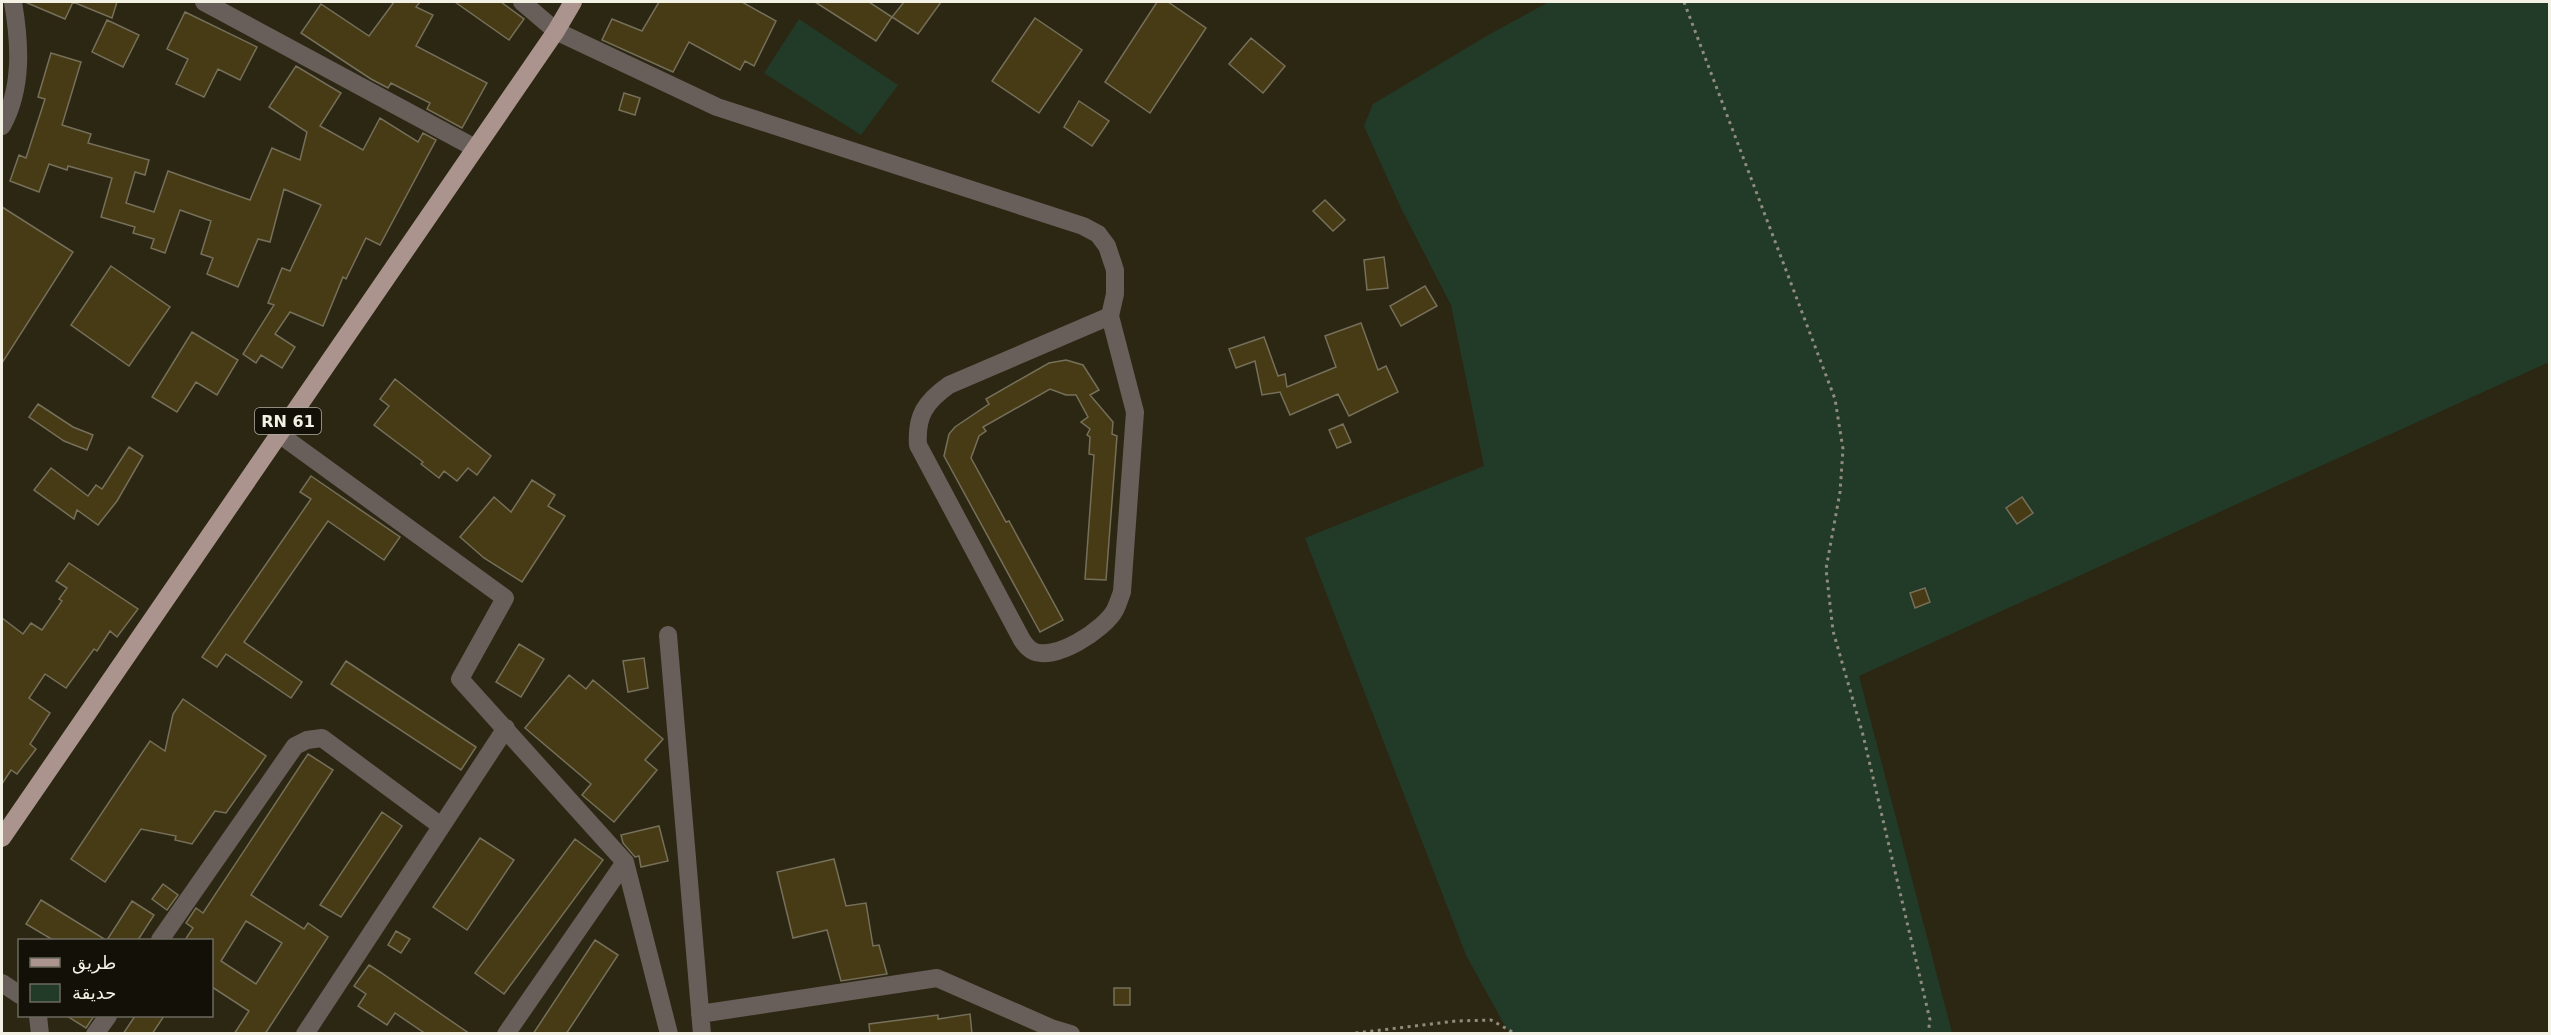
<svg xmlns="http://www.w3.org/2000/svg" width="2551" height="1035" font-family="'DejaVu Sans',Cairo,sans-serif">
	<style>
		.green { fill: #223b28 }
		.building { fill: #463b15; stroke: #766f5a; stroke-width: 1.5; fill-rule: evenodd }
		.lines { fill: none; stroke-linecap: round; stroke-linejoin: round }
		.path { stroke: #908c7c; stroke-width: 3; stroke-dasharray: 3 4.5; stroke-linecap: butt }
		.minor { stroke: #685e5a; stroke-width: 18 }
		.major { stroke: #aa948d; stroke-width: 18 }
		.labels { text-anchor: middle; stroke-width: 5; stroke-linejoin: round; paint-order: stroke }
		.shield { fill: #121007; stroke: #b0ada2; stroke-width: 1.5 }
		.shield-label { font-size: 16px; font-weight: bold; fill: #f3f0e4 }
	</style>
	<rect width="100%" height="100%" fill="#2c2713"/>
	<path class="green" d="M 1549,2 L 2549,2 L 2549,362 L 1859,676 L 1952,1033 L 1509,1033 L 1466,955 L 1305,538 L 1484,466 L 1451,305 L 1401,208 L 1364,126 L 1373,104 L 1490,34 Z
		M 799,19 L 898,85 L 861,135 L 764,73 Z"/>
	<path class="building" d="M 25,2 L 73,2 L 65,19 Z
		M 73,2 L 117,2 L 112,18 Z
		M 394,2 L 420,2 L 416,7 L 433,15 L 416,46 L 487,83 L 462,128 L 427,109 L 430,103 L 391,83 L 388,88 L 371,79 L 301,33 L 321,4 L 369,36 Z
		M 455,2 L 501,2 L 524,19 L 509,40 Z
		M 659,2 L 742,2 L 776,21 L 754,66 L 745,61 L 740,70 L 689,42 L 673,72 L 602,40 L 612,19 L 642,31 Z
		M 815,2 L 869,2 L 892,17 L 876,41 Z
		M 904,2 L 941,2 L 918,34 L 892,17 Z
		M 1157,2 L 1168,2 L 1206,28 L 1150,113 L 1105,82 Z
		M 185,12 L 257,47 L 240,80 L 218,69 L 204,97 L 176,84 L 188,59 L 167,49 Z
		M 1035,18 L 1082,50 L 1039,113 L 992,81 Z
		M 107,20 L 139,35 L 123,67 L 92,52 Z
		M 1251,38 L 1285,66 L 1263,93 L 1229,64 Z
		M 51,53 L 81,62 L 62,125 L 91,134 L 88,143 L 149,160 L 145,175 L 135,172 L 126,203 L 154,212 L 168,171 L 250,200 L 272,148 L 300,160 L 307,132 L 269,107 L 296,66 L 341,93 L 320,126 L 363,150 L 380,118 L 418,142 L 423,133 L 436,140 L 380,245 L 366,238 L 346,279 L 343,277 L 323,326 L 290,312 L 275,334 L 295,347 L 282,368 L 261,355 L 256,363 L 243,354 L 274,305 L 268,303 L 282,268 L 290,271 L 321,205 L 284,189 L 270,242 L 258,239 L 238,287 L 207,274 L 213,258 L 201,254 L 211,221 L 180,210 L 165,253 L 151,248 L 154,239 L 133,233 L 135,227 L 101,217 L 112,178 L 68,166 L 67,170 L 49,164 L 39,192 L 10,181 L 19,155 L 26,158 L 45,99 L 38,97 Z
		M 624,93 L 640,98 L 635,115 L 619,110 Z
		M 1079,101 L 1109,121 L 1092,146 L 1064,127 Z
		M 1325,200 L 1345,220 L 1333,231 L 1313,211 Z
		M 2,207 L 73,252 L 2,363 Z
		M 1384,257 L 1388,288 L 1367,290 L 1364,260 Z
		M 111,266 L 170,307 L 129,366 L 71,325 Z
		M 1425,286 L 1437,306 L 1401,326 L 1390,306 Z
		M 1361,323 L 1378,370 L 1386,366 L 1398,392 L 1349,416 L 1338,394 L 1290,415 L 1280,392 L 1262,395 L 1255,361 L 1236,368 L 1229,349 L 1264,337 L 1278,376 L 1285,374 L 1287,387 L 1336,367 L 1325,336 Z
		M 192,332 L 238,360 L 217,395 L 196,382 L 177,412 L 152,397 Z
		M 1066,360 L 1083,365 L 1099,390 L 1090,395 L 1113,422 L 1112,434 L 1117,436 L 1106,580 L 1085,579 L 1094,455 L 1089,454 L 1090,437 L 1087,435 L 1090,429 L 1081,422 L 1088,417 L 1076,395 L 1066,395 L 1050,389 L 983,427 L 986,431 L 979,436 L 971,458 L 1006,522 L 1009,521 L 1063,620 L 1040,632 L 944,456 L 949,434 L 955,427 L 989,404 L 986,399 L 1049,363 Z
		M 395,379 L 491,456 L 477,475 L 468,468 L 457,481 L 444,471 L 439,478 L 421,464 L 423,462 L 374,425 L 389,406 L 380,399 Z
		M 38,404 L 73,427 L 93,435 L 87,450 L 64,441 L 29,417 Z
		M 1343,424 L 1351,442 L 1337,448 L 1329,430 Z
		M 129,447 L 143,456 L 117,501 L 98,525 L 77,510 L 74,519 L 34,490 L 51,468 L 88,496 L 96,485 L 102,489 Z
		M 311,476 L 400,537 L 384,560 L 328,521 L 244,642 L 302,682 L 291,698 L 226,654 L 217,667 L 202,657 L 311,499 L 300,492 Z
		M 532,480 L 555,495 L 548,506 L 565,516 L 522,582 L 484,558 L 460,537 L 494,497 L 511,512 Z
		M 2022,497 L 2033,513 L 2017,524 L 2006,508 Z
		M 69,563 L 138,609 L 117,637 L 110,631 L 97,651 L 94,649 L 66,688 L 45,674 L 29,698 L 50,713 L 30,744 L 36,749 L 17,774 L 11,770 L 2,784 L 2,618 L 23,634 L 31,623 L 42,630 L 62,601 L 59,599 L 67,588 L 56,581 Z
		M 1925,588 L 1930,602 L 1915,608 L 1910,593 Z
		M 519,644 L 544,659 L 521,697 L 496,682 Z
		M 644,658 L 648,688 L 628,692 L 623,661 Z
		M 346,661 L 476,747 L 461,770 L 331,684 Z
		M 569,675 L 586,689 L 593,680 L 663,739 L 645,760 L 657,770 L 614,822 L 582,795 L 591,784 L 525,728 Z
		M 183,699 L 266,756 L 226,813 L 215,811 L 192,844 L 175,840 L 176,836 L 141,829 L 105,882 L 71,859 L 150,741 L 165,751 L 173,714 Z
		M 308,754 L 333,770 L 251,895 L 304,929 L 308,923 L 328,937 L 265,1034 L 234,1034 L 249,1011 L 212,987 L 212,940 L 185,940 L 193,928 L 186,923 L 196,908 L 203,913 ZM 246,921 L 282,943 L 256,984 L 221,961 Z
		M 382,812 L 402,826 L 341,917 L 320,905 Z
		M 659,826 L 668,861 L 641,867 L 639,856 L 635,857 L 623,843 L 621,835 Z
		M 480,838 L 514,860 L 467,930 L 433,907 Z
		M 575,839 L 603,860 L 504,994 L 475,973 Z
		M 834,859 L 846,906 L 866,903 L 873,946 L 879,945 L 887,974 L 841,981 L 827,930 L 793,938 L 777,872 Z
		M 163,884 L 178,895 L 167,910 L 152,899 Z
		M 41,900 L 106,940 L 53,940 L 26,924 Z
		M 132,901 L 154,915 L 138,940 L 107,940 Z
		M 396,931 L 410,939 L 401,953 L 388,945 Z
		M 595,940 L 618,955 L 566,1034 L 533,1034 Z
		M 369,965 L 380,972 L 470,1034 L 426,1034 L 395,1013 L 387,1025 L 358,1006 L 366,994 L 354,986 Z
		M 1114,988 L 1130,988 L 1130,1005 L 1114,1005 Z
		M 970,1014 L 972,1034 L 870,1034 L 869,1024 L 938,1015 L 938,1019 Z
		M 67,1016 L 94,1016 L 86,1028 Z
		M 135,1016 L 164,1016 L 152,1034 L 123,1034 Z"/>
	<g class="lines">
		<path class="path" d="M 1684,2 L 1835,399 L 1843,449 L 1840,492 L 1826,569 L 1833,631 L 1863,735 L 1930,1020 L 1928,1034
			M 1348,1034 L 1456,1021 L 1491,1020 L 1516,1034"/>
		<path class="minor" d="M 204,2 L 475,148
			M 522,2 L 556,31 L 717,107 L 1083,226 L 1098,234 L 1107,246 L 1115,270 L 1115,294 L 1110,316 L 1135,412 L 1122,592 C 1120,597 1118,604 1115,610 C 1105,629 1053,664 1031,650 C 1028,648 1024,643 1022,640 L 918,445 C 916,416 925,402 949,385 L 1110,316
			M 2,126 C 23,88 20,43 13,2
			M 279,434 L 505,598 L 460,679 L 625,862 L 669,1034
			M 668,635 L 702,1034
			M 160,940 L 295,746 L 307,740 L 322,738 L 441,826
			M 2,983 L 20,995
			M 700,1014 L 937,978 L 1051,1028 L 1071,1034
			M 38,1016 L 40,1034
			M 95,1034 L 108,1016
			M 305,1034 L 506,728
			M 506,1034 L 625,862"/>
		<path class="major" d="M 2,838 L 556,31 L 573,2"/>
	</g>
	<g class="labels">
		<rect class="shield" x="255" y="408" width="66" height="26" rx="4.5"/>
		<g class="shield-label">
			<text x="288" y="427">RN 61</text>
		</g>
	</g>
	<rect width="2551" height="1035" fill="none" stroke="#f3f0e4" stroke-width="6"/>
	<rect x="18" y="939" width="195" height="78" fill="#121007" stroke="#6c6a5f" stroke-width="1.5"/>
	<rect x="30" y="958" width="30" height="9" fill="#aa948d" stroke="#6c6a5f" stroke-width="1.5"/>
	<text x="72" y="969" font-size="18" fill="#f3f0e4">طريق</text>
	<rect x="30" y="984" width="30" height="18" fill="#223b28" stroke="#6c6a5f" stroke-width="1.5"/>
	<text x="72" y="999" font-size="18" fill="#f3f0e4">حديقة</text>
</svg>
